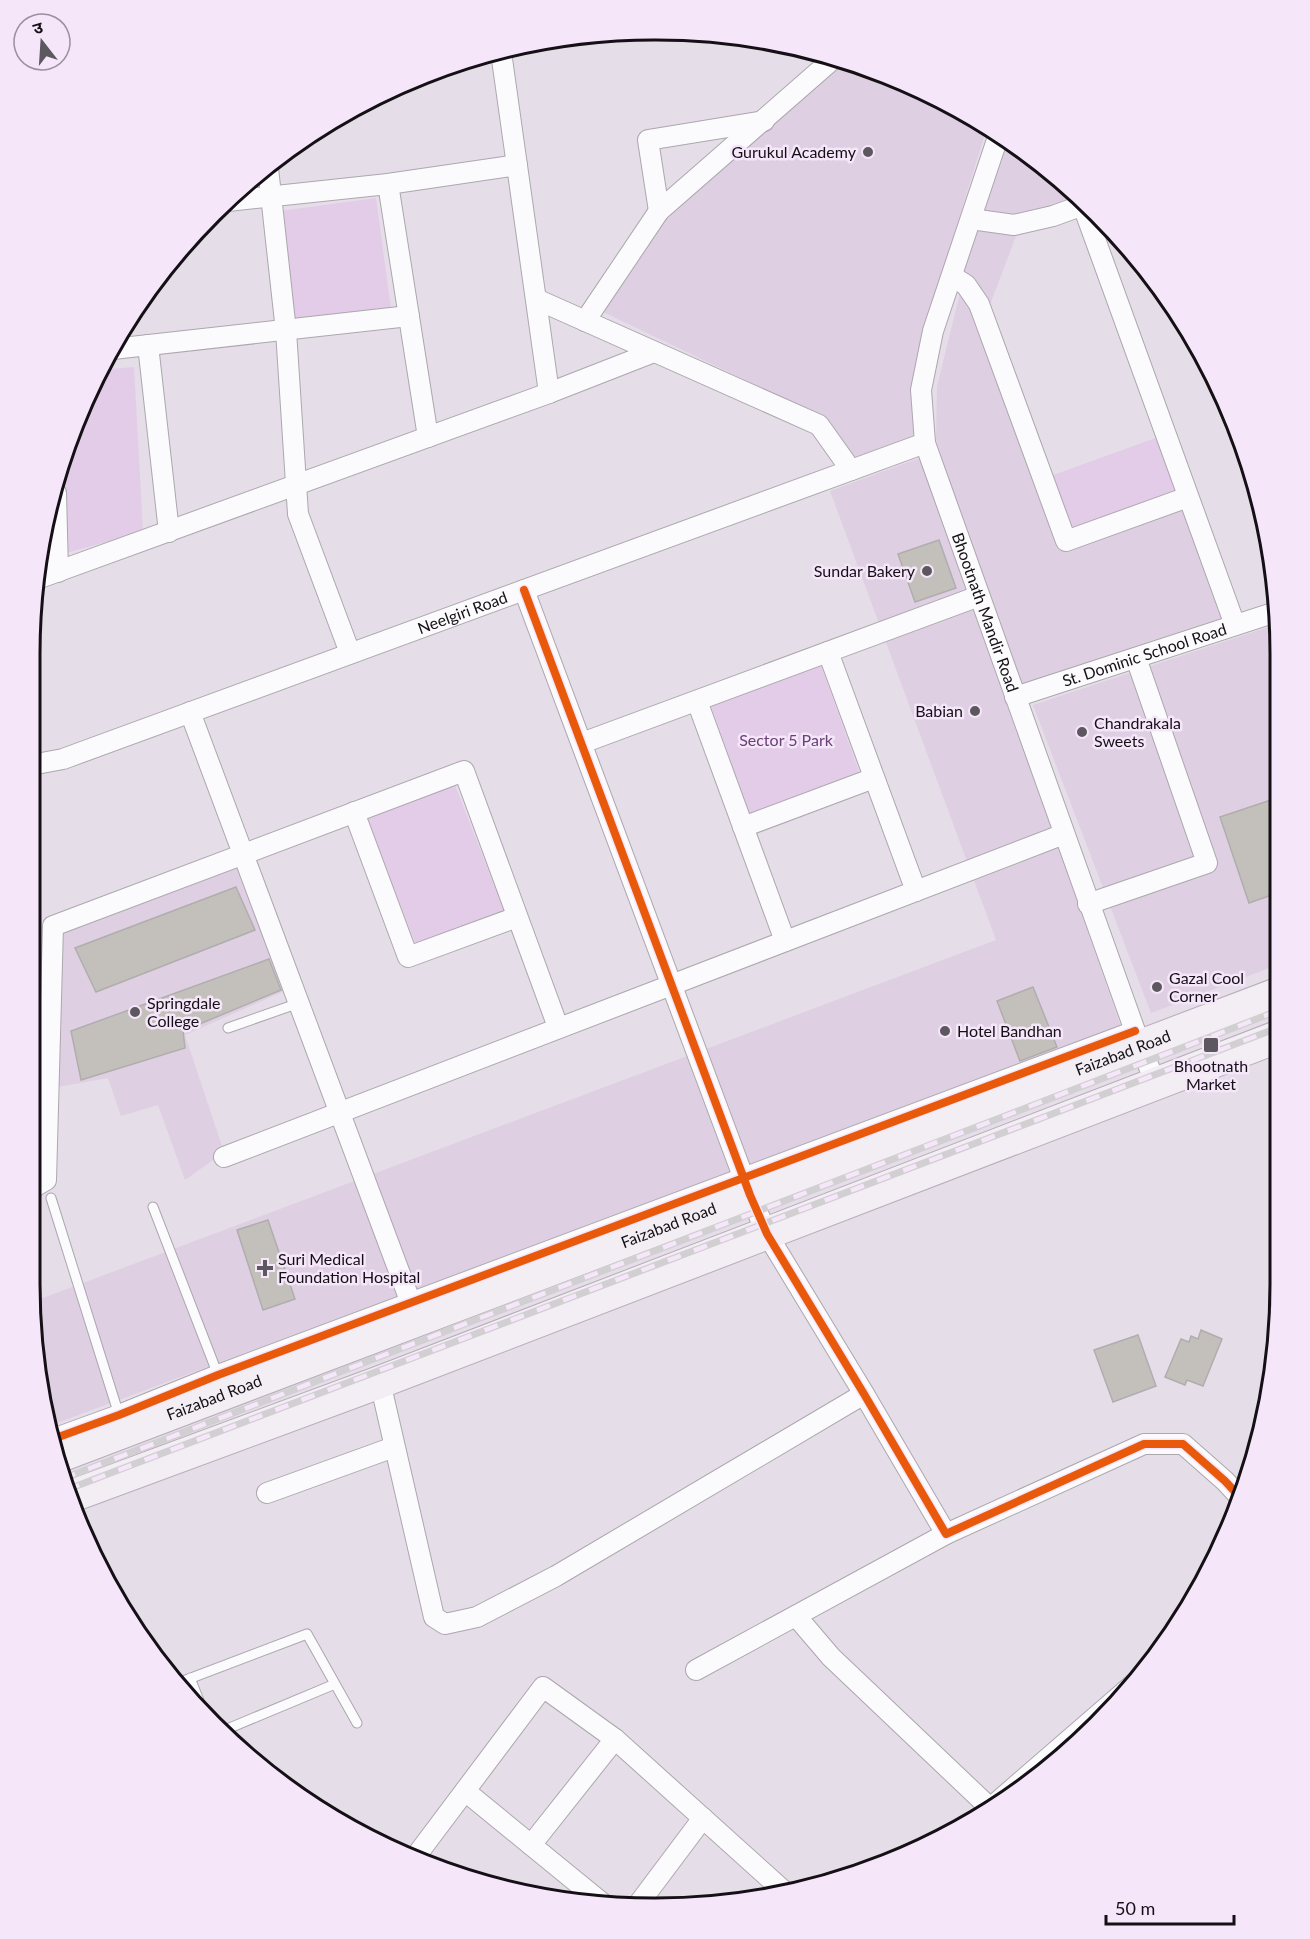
<svg xmlns="http://www.w3.org/2000/svg" width="1310" height="1939" font-family="Lato,'Noto Sans Devanagari',sans-serif">
	<style>
		.built { fill: #ded0e2 }
		.green { fill: #e2cce8 }
		.building { fill: #c3c0bb; stroke: #b0adae; stroke-width: 1.5 }
		.lines { fill: none; stroke-linecap: round; stroke-linejoin: round }
		.service-casing { stroke: #aca7ae; stroke-width: 11 }
		.minor-casing { stroke: #aca7ae; stroke-width: 22 }
		.primary-casing { stroke: #b7acba; stroke-width: 34 }
		.service { stroke: #fbfafc; stroke-width: 9 }
		.minor { stroke: #fbfafc; stroke-width: 20 }
		.primary { stroke: #f3edf4; stroke-width: 32 }
		.rail-casing { stroke: #d1cfd2; stroke-width: 7 }
		.rail { stroke: #f5e6f9; stroke-width: 4.5; stroke-dasharray: 14; stroke-linecap: butt }
		.cycleway-casing { stroke: #f5e6f9; stroke-width: 11 }
		.cycleway { stroke: #e8590c; stroke-width: 8 }
		.poi-dot { fill: #5d5860; stroke: #f5e6f9; stroke-width: 2 }
		.labels { text-anchor: middle; stroke-width: 5; stroke-linejoin: round; paint-order: stroke }
		.poi-label { font-size: 16px; fill: #141016; stroke: #f5e6f9; text-anchor: start }
		.street-label { font-size: 16px; fill: #141016; stroke: #f5e6f9 }
		.park-label { font-size: 16px; fill: #6a4176; stroke: #f5e6f9 }
		.rim { fill: none; stroke: #141016; stroke-width: 3 }
	</style>
	<rect width="100%" height="100%" fill="#e5dde8"/>
	<path class="built" d="M 843,62 L 894,77 L 987,127 L 930,313 L 915,438 L 855,464 L 827,419 L 603,312 L 659,223 Z
		M 1004,137 L 1080,199 L 1024,215 L 988,310 L 960,275 Z
		M 960,293 L 976,311 L 1062,547 L 1183,509 L 1225,617 L 1018,684 L 936,439 L 937,386 Z
		M 922,457 L 1121,1027 L 1058,1049 L 49,1426 L 35,1366 L 35,1301 L 996,940 L 830,491 Z
		M 1277,624 L 1280,655 L 1280,964 L 1151,1013 L 1033,705 Z
		M 240,862 L 289,989 L 185,1035 L 224,1152 L 185,1180 L 158,1105 L 121,1116 L 108,1078 L 58,1087 L 58,1057 L 33,1055 L 32,948 L 60,938 L 60,928 Z"/>
	<path class="green" d="M 376,198 L 391,309 L 288,323 L 273,212 Z
		M 134,367 L 143,532 L 51,557 L 52,505 L 95,378 L 100,370 Z
		M 1161,436 L 1180,495 L 1069,535 L 1048,477 Z
		M 821,666 L 860,774 L 750,815 L 711,706 Z
		M 455,785 L 504,911 L 416,945 L 367,819 Z"/>
	<path class="building" d="M 939,540 L 956,588 L 915,602 L 898,554 Z
		M 1271,800 L 1275,810 L 1280,808 L 1280,892 L 1249,903 L 1220,817 Z
		M 236,887 L 255,930 L 96,992 L 75,948 Z
		M 269,959 L 281,990 L 183,1031 L 185,1048 L 81,1080 L 71,1031 Z
		M 1033,987 L 1057,1047 L 1020,1061 L 997,1001 Z
		M 268,1220 L 295,1299 L 263,1310 L 237,1230 Z
		M 1201,1330 L 1222,1339 L 1203,1386 L 1187,1380 L 1185,1385 L 1165,1377 L 1181,1339 L 1189,1342 L 1191,1336 L 1198,1339 Z
		M 1138,1335 L 1156,1386 L 1113,1402 L 1094,1350 Z"/>
	<g class="lines">
		<defs>
			<path id="service" d="M 228,1028 L 299,1003
				M 51,1198 L 119,1415
				M 153,1207 L 218,1375
				M 190,1678 L 206,1718
				M 178,1683 L 307,1634 L 357,1723
				M 220,1732 L 335,1684"/>
			<g id="minor">
				<path d="M 501,52 L 549,393"/>
				<path id="s1" d="M 999,134 L 933,331 L 921,390 L 925,443 L 1140,1045 L 1156,1084"/>
				<path d="M 268,168 L 286,331 L 298,514 L 350,653"/>
				<path d="M 388,184 L 428,437"/>
				<path d="M 228,201 L 388,184 L 517,165"/>
				<path d="M 1083,206 L 1235,625"/>
				<path d="M 659,211 L 648,140 L 764,121"/>
				<path d="M 971,219 L 1014,225 L 1053,216 L 1086,204"/>
				<path d="M 952,276 L 966,285 L 979,304 L 1066,541 L 1188,497"/>
				<path d="M 536,299 L 819,425 L 851,470"/>
				<path d="M 585,321 L 659,211 L 833,59"/>
				<path d="M 148,345 L 169,532"/>
				<path d="M 113,349 L 409,316"/>
				<path d="M 56,493 L 58,572"/>
				<path d="M 37,579 L 549,393 L 654,352"/>
				<path d="M 524,590 L 750,1195 L 767,1234 L 864,1394 L 946,1534 L 1144,1444 L 1183,1444 L 1225,1481 L 1238,1495"/>
				<path d="M 828,652 L 916,891"/>
				<path id="s2" d="M 1015,697 L 1276,612"/>
				<path d="M 697,701 L 785,941"/>
				<path d="M 190,712 L 415,1314"/>
				<path d="M 582,743 L 979,596"/>
				<path id="s3" d="M 31,765 L 63,759 L 925,443"/>
				<path d="M 354,812 L 408,957 L 517,917"/>
				<path d="M 743,827 L 874,778"/>
				<path d="M 1088,904 L 1207,863 L 1136,658"/>
				<path d="M 224,1157 L 1064,834"/>
				<path d="M 34,1187 L 46,1180 L 53,926 L 464,771 L 558,1027"/>
				<path d="M 380,1382 L 434,1617 L 445,1624 L 477,1617 L 556,1576 L 864,1394"/>
				<path d="M 53,1439 L 119,1415 L 218,1375 L 1135,1031"/>
				<path d="M 267,1493 L 394,1447"/>
				<path d="M 796,1616 L 831,1657 L 990,1808"/>
				<path d="M 696,1670 L 946,1534"/>
				<path d="M 465,1791 L 607,1907"/>
				<path d="M 995,1804 L 1137,1681"/>
				<path d="M 531,1845 L 615,1739"/>
				<path d="M 413,1860 L 543,1687 L 615,1739 L 787,1894"/>
				<path d="M 637,1906 L 703,1818"/>
			</g>
			<g id="primary">
				<path id="s4" d="M 57,1457 L 1280,993"/>
				<path d="M 69,1497 L 380,1382 L 1280,1036"/>
			</g>
		</defs>
		<use href="#service" class="service-casing"/>
		<use href="#minor" class="minor-casing"/>
		<use href="#primary" class="primary-casing"/>
		<use href="#service" class="service"/>
		<use href="#minor" class="minor"/>
		<use href="#primary" class="primary"/>
		<defs>
			<path id="rail" d="M 62,1479 L 1280,1010
				M 66,1490 L 1280,1027"/>
		</defs>
		<use href="#rail" class="rail-casing"/>
		<use href="#rail" class="rail"/>
		<defs>
			<path id="cycleway" d="M 524,590 L 750,1195 L 767,1234 L 864,1394 L 946,1534 L 1144,1444 L 1183,1444 L 1225,1481 L 1238,1495
				M 53,1439 L 119,1415 L 218,1375 L 1135,1031"/>
		</defs>
		<use href="#cycleway" class="cycleway-casing"/>
		<use href="#cycleway" class="cycleway"/>
	</g>
	<g class="poi-dot">
		<circle cx="868" cy="152" r="6"/>
		<circle cx="927" cy="571" r="6"/>
		<circle cx="975" cy="711" r="6"/>
		<circle cx="1082" cy="732" r="6"/>
		<circle cx="1157" cy="987" r="6"/>
		<circle cx="135" cy="1012" r="6"/>
		<circle cx="945" cy="1031" r="6"/>
		<rect x="1203" y="1037" width="16" height="16" rx="3"/>
		<path d="M262 1259h6v6h6v6h-6v6h-6v-6h-6v-6h6z"/>
	</g>
	<g class="labels">
		<g class="poi-label">
			<text x="856" y="158" text-anchor="end">Gurukul Academy</text>
			<text x="915" y="577" text-anchor="end">Sundar Bakery</text>
			<text x="963" y="717" text-anchor="end">Babian</text>
			<text x="1094" y="729">Chandrakala<tspan x="1094" dy="18">Sweets</tspan></text>
			<text x="1169" y="984">Gazal Cool<tspan x="1169" dy="18">Corner</tspan></text>
			<text x="147" y="1009">Springdale<tspan x="147" dy="18">College</tspan></text>
			<text x="957" y="1037">Hotel Bandhan</text>
			<text x="1211" y="1072" text-anchor="middle">Bhootnath<tspan x="1211" dy="18">Market</tspan></text>
			<text x="278" y="1265">Suri Medical<tspan x="278" dy="18">Foundation Hospital</tspan></text>
		</g>
		<g class="street-label">
			<text dy="6" stroke="none"><textPath href="#s3" startOffset="458">Neelgiri Road</textPath></text>
			<text dy="6" stroke="none"><textPath href="#s1" startOffset="501">Bhootnath Mandir Road</textPath></text>
			<text dy="6" stroke="none"><textPath href="#s2" startOffset="136">St. Dominic School Road</textPath></text>
			<text dy="6" stroke="none"><textPath href="#s4" startOffset="1140">Faizabad Road</textPath></text>
			<text dy="6" stroke="none"><textPath href="#s4" startOffset="654">Faizabad Road</textPath></text>
			<text dy="6" stroke="none"><textPath href="#s4" startOffset="168">Faizabad Road</textPath></text>
		</g>
		<g class="park-label">
			<text x="786" y="746">Sector 5 Park</text>
		</g>
	</g>
	<path d="M0 0H1310V1939H0ZM654 40H656A614 614 0 0 1 1270 654V1284A614 614 0 0 1 656 1898H654A614 614 0 0 1 40 1284V654A614 614 0 0 1 654 40Z" fill="#f5e6f9" fill-rule="evenodd"/>
	<path class="rim" d="M654 40H656A614 614 0 0 1 1270 654V1284A614 614 0 0 1 656 1898H654A614 614 0 0 1 40 1284V654A614 614 0 0 1 654 40Z"/>
	<g transform="translate(42 42) rotate(343)"><circle r="28" fill="#f5e6f9" stroke="#9b909e" stroke-width="1.5"/>
	<path d="M0-4.5L10 22L0 15L-10 22Z" fill="#5d5860"/>
	<text y="-9" font-size="16" font-weight="bold" text-anchor="middle" fill="#141016">उ</text>
	</g>
	<path d="M1106 1915v9h128v-9" fill="none" stroke="#141016" stroke-width="3"/>
	<text x="1115" y="1915" font-size="18" fill="#141016" stroke="#f5e6f9" stroke-width="4.5" paint-order="stroke">50 m</text>
</svg>
